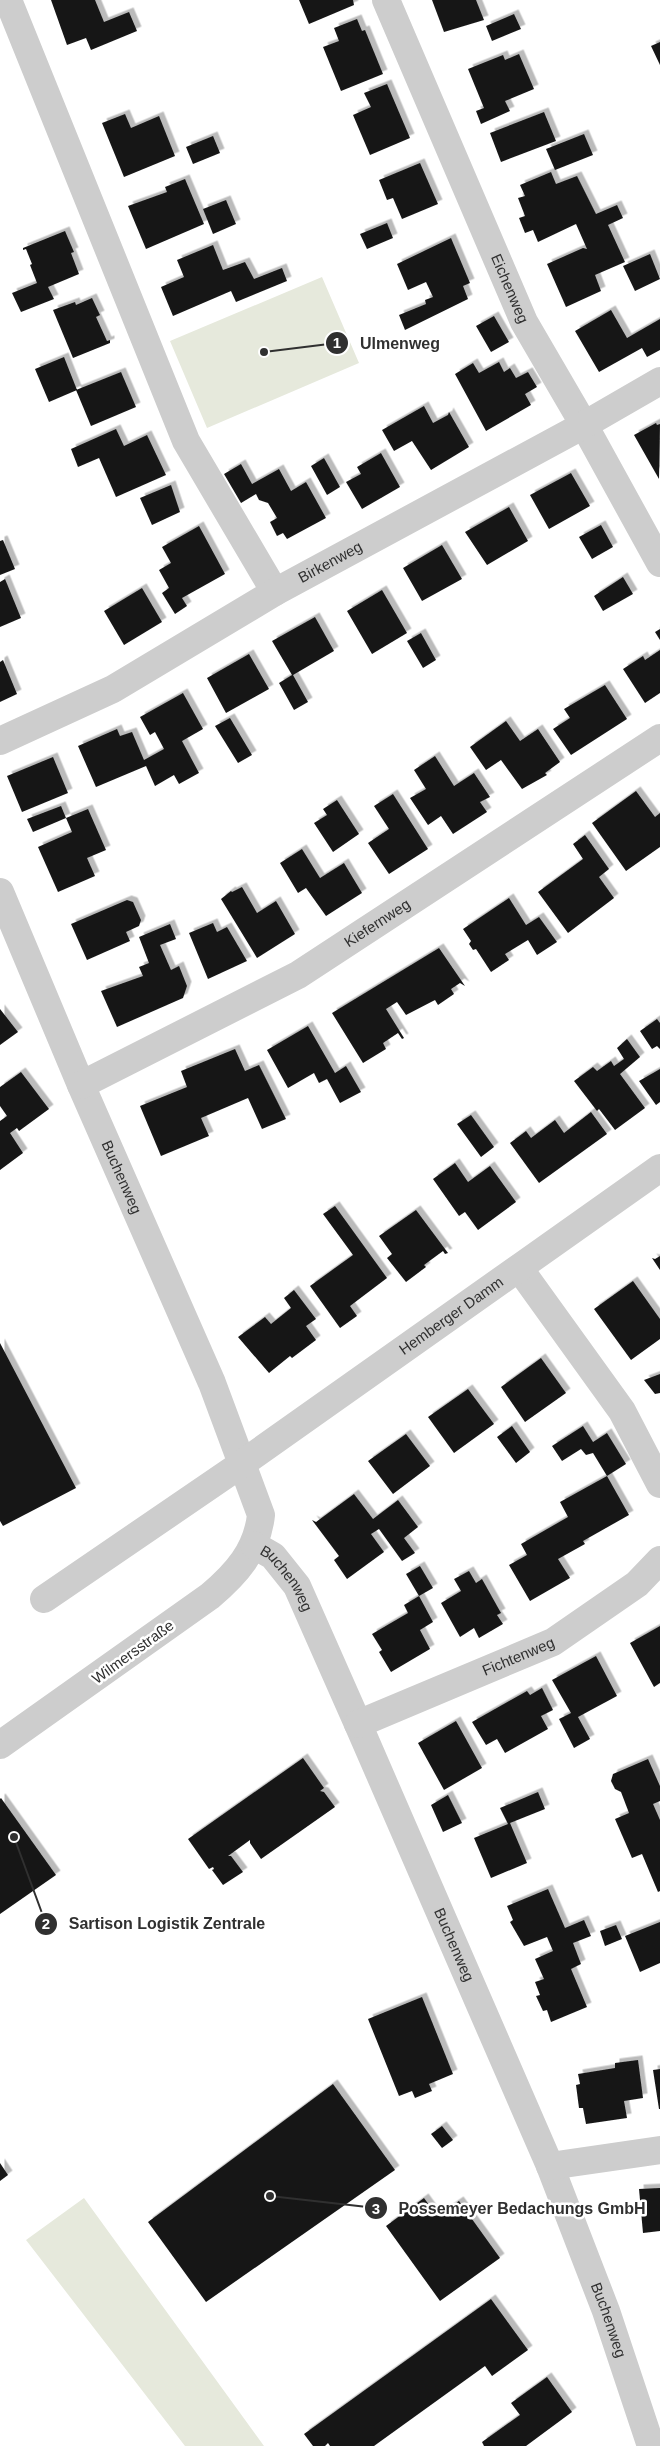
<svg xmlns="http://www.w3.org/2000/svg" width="660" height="2446" font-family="Helvetica,sans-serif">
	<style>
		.green { fill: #e6e9dc }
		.building { fill: #171717; filter: url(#shadow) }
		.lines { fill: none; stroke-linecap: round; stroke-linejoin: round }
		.minor { stroke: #cdcdcd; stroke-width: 28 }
		.labels { text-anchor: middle; stroke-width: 5; stroke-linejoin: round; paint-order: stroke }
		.street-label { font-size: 15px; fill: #303030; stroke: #fff }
		.leader { fill: none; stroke: #303030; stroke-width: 2 }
		.callout-dot { fill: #303030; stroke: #fff; stroke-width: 2 }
		.mark-label { font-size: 15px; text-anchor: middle; font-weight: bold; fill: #fff }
		.callout-label { font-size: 16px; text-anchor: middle; font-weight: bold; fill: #303030; stroke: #fff; stroke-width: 5; stroke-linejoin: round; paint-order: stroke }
	</style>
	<defs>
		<filter id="shadow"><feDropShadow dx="4.5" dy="-4.5" stdDeviation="0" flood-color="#0004"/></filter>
	</defs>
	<rect width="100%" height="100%" fill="#fff"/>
	<path class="green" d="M 322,277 L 359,363 L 207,428 L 170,341 Z
		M 84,2198 L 264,2446 L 185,2446 L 26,2240 Z"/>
	<path class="building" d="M 51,0 L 95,0 L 104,22 L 129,12 L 137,31 L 91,50 L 86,38 L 67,45 Z
		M 299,0 L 353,0 L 354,5 L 309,24 Z
		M 432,0 L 476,0 L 484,20 L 444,32 Z
		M 514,14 L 521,29 L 492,41 L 486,26 Z
		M 357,19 L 362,31 L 365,30 L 383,74 L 341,91 L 323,47 L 339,41 L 334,28 Z
		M 660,42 L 660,65 L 651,46 Z
		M 519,54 L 534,89 L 505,101 L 510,111 L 481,124 L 476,111 L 484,108 L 468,69 L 503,55 L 505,60 Z
		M 387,84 L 410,138 L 370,155 L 353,115 L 371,107 L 364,93 Z
		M 544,112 L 556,141 L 501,162 L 490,133 Z
		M 125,114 L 131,128 L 159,116 L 175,156 L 124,177 L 102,123 Z
		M 584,134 L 593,155 L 555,170 L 546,149 Z
		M 213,136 L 220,153 L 193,164 L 186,147 Z
		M 420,163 L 438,204 L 402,219 L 393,198 L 387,200 L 379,180 Z
		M 551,172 L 556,184 L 577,176 L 596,214 L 617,205 L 623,218 L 608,225 L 625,262 L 595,275 L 601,291 L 566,307 L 547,264 L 583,248 L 587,249 L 576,224 L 538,242 L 533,230 L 525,233 L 519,218 L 525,216 L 518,198 L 525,196 L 520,185 Z
		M 185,179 L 204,224 L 146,249 L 128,206 L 167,192 L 165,187 Z
		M 226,200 L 236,224 L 213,234 L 203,209 Z
		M 387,223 L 393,238 L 367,249 L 360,234 Z
		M 65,231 L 74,252 L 71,253 L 79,274 L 48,287 L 54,299 L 21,312 L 12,293 L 37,283 L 30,265 L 32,264 L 26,249 L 23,250 L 23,248 Z
		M 451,238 L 470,283 L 463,286 L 468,299 L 405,330 L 399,315 L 426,304 L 425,300 L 433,297 L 426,282 L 408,290 L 397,264 Z
		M 213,245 L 223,270 L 245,262 L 254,279 L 282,268 L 287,281 L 236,302 L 231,291 L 173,316 L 161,287 L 184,277 L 177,260 Z
		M 650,254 L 660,279 L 635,291 L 623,266 Z
		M 92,298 L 100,315 L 96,317 L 107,341 L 110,340 L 110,343 L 73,358 L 53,310 L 75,302 L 76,305 Z
		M 611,310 L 627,338 L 660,319 L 660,350 L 647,357 L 642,348 L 599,372 L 575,331 Z
		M 494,316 L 509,342 L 491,352 L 476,326 Z
		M 64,357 L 77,390 L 49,402 L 35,369 Z
		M 499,362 L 504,372 L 510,368 L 516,378 L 528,372 L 537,387 L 525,394 L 531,405 L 486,431 L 455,374 L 473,363 L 479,373 Z
		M 121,372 L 136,407 L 91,426 L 76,390 Z
		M 424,406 L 433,423 L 448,415 L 449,412 L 469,447 L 431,470 L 412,441 L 394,451 L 382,430 Z
		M 656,423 L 657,425 L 660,424 L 659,479 L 634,435 Z
		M 116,429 L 124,446 L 147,435 L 166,475 L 116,497 L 99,458 L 78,467 L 71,449 Z
		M 381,453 L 400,487 L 362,509 L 346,482 L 361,474 L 357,467 Z
		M 324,458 L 340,487 L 327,495 L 311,466 Z
		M 241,464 L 252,484 L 279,469 L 291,491 L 306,482 L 326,518 L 287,539 L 283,533 L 277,536 L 270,522 L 277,518 L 268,503 L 259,500 L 256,494 L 241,503 L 224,474 Z
		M 571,473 L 590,506 L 549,529 L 530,495 Z
		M 171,485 L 180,512 L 152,525 L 140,498 Z
		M 509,507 L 528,541 L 487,565 L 465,532 Z
		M 601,525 L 613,547 L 592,559 L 579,537 Z
		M 199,526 L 225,574 L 182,598 L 187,606 L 175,614 L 162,593 L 169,588 L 159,570 L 171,563 L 162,547 Z
		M 3,540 L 15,569 L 0,575 L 0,541 Z
		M 442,545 L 462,579 L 422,601 L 403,568 Z
		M 623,577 L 633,594 L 603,611 L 594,596 Z
		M 5,579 L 21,618 L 0,627 L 0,582 Z
		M 142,588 L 162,622 L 124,645 L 104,611 Z
		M 382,590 L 407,633 L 372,654 L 347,611 Z
		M 315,617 L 334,651 L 293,675 L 308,702 L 294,710 L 279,683 L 292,675 L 272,641 Z
		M 660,629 L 660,640 L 655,632 Z
		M 421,633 L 436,660 L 423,668 L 407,641 Z
		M 660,650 L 660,693 L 645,703 L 623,669 L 643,656 L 645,660 Z
		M 249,654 L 269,689 L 226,713 L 207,678 Z
		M 3,660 L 17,694 L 0,702 L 0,662 Z
		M 605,685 L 627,719 L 571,755 L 553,729 L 570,718 L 564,709 Z
		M 183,693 L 203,729 L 182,741 L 199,773 L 179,784 L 174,775 L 155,786 L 146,766 L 96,787 L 78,746 L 117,729 L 120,736 L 132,732 L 144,760 L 164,749 L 155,732 L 150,735 L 140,717 Z
		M 230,718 L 252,755 L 238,763 L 215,726 Z
		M 506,721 L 520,741 L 538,729 L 560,762 L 545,773 L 547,775 L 522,789 L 501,760 L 486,770 L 470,747 Z
		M 435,756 L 454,786 L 474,773 L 490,797 L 480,802 L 487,812 L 453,834 L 441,816 L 428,825 L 410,798 L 426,789 L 414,770 Z
		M 53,757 L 68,793 L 22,812 L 7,776 Z
		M 636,791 L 655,817 L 660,813 L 660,847 L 626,871 L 592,823 Z
		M 393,794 L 428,849 L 389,874 L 368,843 L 389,829 L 374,806 Z
		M 337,800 L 359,834 L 333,852 L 314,823 L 327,815 L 323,809 Z
		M 61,806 L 66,818 L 33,832 L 27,819 Z
		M 88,809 L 106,850 L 87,858 L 95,876 L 58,892 L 38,847 L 72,832 L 66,818 Z
		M 585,835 L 609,869 L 599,877 L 614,898 L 568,933 L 538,892 L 583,859 L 573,844 Z
		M 302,849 L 320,878 L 344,863 L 362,893 L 326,916 L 306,888 L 298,893 L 280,863 Z
		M 242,887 L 257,913 L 276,901 L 295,934 L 257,958 L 221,899 L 231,891 L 232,892 Z
		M 509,898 L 526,925 L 539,917 L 557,942 L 537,955 L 528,940 L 505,954 L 509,960 L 491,972 L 476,949 L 473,950 L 469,944 L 471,941 L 463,929 Z
		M 127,900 L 133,902 L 141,920 L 139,926 L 126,932 L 130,941 L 87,960 L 71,924 Z
		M 213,923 L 217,932 L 227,927 L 247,961 L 208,979 L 189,933 Z
		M 170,924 L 176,939 L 160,945 L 171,970 L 179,966 L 187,986 L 183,998 L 117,1027 L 101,991 L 143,976 L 139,967 L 149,963 L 139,937 Z
		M 439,948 L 465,986 L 460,983 L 451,989 L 454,994 L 438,1005 L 435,1000 L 406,1015 L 397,1002 L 386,1009 L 404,1038 L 402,1039 L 398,1033 L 383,1043 L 386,1049 L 363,1063 L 332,1013 Z
		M 0,1009 L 18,1032 L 0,1045 Z
		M 657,1019 L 660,1023 L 660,1049 L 657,1046 L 652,1049 L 640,1031 Z
		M 308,1026 L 335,1073 L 346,1066 L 361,1092 L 340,1103 L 327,1079 L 319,1083 L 314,1073 L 288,1088 L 267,1050 Z
		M 627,1039 L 640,1057 L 620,1074 L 645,1108 L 615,1130 L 599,1109 L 597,1111 L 574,1081 L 593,1067 L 597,1071 L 611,1061 L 614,1066 L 624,1059 L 617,1048 Z
		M 235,1049 L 245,1071 L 259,1065 L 286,1119 L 262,1129 L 248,1098 L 201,1118 L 209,1136 L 161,1156 L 140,1106 L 187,1087 L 181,1071 Z
		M 660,1069 L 660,1102 L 656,1105 L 639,1081 Z
		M 21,1072 L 49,1109 L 19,1131 L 17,1128 L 10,1133 L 23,1153 L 0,1170 L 0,1121 L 7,1116 L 0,1106 L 0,1087 Z
		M 591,1112 L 607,1134 L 539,1183 L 510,1143 L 526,1131 L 531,1138 L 555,1120 L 564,1133 Z
		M 471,1115 L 494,1147 L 481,1157 L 457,1124 Z
		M 455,1163 L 468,1182 L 490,1166 L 516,1202 L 478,1230 L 465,1212 L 459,1216 L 433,1179 Z
		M 335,1206 L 387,1278 L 350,1306 L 357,1316 L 340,1328 L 310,1286 L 353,1255 L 323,1214 Z
		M 416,1210 L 448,1253 L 445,1254 L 443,1251 L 424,1265 L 426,1267 L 406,1282 L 387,1258 L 392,1254 L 379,1236 Z
		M 660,1256 L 660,1270 L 652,1258 L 655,1259 Z
		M 633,1281 L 660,1319 L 660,1339 L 631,1360 L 594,1309 Z
		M 294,1290 L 316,1319 L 306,1326 L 316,1340 L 292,1358 L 290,1356 L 269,1373 L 238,1337 L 265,1317 L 271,1324 L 291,1308 L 284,1298 Z
		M 0,1343 L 76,1488 L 3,1526 L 0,1521 Z
		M 541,1358 L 566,1393 L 525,1422 L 501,1387 Z
		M 660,1374 L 660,1393 L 655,1394 L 644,1380 Z
		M 468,1389 L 494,1424 L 454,1453 L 428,1417 Z
		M 512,1426 L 530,1452 L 516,1463 L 497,1437 Z
		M 583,1426 L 593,1442 L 607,1433 L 626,1464 L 607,1476 L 593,1453 L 586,1455 L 581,1449 L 562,1461 L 552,1446 Z
		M 406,1434 L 430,1466 L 393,1494 L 368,1461 Z
		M 607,1476 L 629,1515 L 583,1541 L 585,1544 L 558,1559 L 570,1578 L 530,1601 L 509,1565 L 527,1555 L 521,1544 L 568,1517 L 560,1502 Z
		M 354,1494 L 373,1519 L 398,1500 L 418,1527 L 404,1538 L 415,1553 L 402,1561 L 379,1529 L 371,1534 L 384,1552 L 347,1579 L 334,1560 L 339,1556 L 312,1520 L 316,1522 Z
		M 420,1566 L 433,1588 L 419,1596 L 406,1574 Z
		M 469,1571 L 476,1583 L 482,1579 L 501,1613 L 497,1615 L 503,1624 L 479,1638 L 474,1628 L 460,1637 L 441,1603 L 461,1591 L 454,1579 Z
		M 419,1596 L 433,1622 L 420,1630 L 430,1649 L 391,1672 L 379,1652 L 382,1650 L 372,1634 L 408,1613 L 404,1605 Z
		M 660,1626 L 660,1683 L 654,1687 L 630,1643 Z
		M 596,1656 L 617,1696 L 578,1717 L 590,1739 L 574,1748 L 559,1719 L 571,1713 L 552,1680 Z
		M 542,1688 L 553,1710 L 541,1716 L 548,1729 L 505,1753 L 497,1739 L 486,1745 L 472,1722 L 527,1691 L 530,1695 Z
		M 456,1721 L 482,1768 L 444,1790 L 418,1743 Z
		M 303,1758 L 324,1788 L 320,1791 L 324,1792 L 335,1807 L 261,1859 L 250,1843 L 250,1840 L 228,1856 L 231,1856 L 243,1872 L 223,1885 L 212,1870 L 214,1869 L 213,1867 L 209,1869 L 188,1839 Z
		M 648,1759 L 660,1786 L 660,1801 L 653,1804 L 660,1820 L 660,1891 L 658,1892 L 642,1854 L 632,1858 L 615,1819 L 629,1813 L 621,1792 L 615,1789 L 611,1781 L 613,1774 Z
		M 538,1792 L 545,1809 L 510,1823 L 527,1863 L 491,1878 L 474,1838 L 508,1824 L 500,1808 Z
		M 448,1795 L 462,1823 L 443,1832 L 431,1805 Z
		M 1,1798 L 56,1875 L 0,1914 L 0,1799 Z
		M 548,1889 L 565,1928 L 584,1920 L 591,1936 L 573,1943 L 581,1964 L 571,1969 L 587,2007 L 551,2022 L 547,2010 L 543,2011 L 536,1996 L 540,1995 L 535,1982 L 544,1979 L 535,1959 L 553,1951 L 547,1937 L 524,1946 L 510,1922 L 513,1920 L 507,1906 Z
		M 660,1922 L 660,1963 L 640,1972 L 625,1936 Z
		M 616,1925 L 622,1939 L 605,1946 L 600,1931 Z
		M 422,1997 L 453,2074 L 429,2084 L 432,2091 L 415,2098 L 412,2091 L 399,2096 L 368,2019 Z
		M 638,2060 L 643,2098 L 624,2101 L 627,2118 L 586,2124 L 583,2108 L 579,2108 L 576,2085 L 580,2084 L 578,2074 L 615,2068 L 615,2063 Z
		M 660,2069 L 660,2109 L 659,2109 L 653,2070 Z
		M 333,2084 L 395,2170 L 206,2302 L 148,2222 Z
		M 442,2126 L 453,2140 L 442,2148 L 431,2134 Z
		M 0,2163 L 8,2175 L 0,2181 Z
		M 660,2188 L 660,2231 L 643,2233 L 639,2189 Z
		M 424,2198 L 437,2216 L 459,2201 L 500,2258 L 440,2301 L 386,2226 Z
		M 491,2299 L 528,2350 L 492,2376 L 485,2366 L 374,2446 L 330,2446 L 328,2443 L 325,2446 L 313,2446 L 304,2434 Z
		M 547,2377 L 572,2412 L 526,2446 L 484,2446 L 482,2442 L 520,2415 L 511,2403 Z"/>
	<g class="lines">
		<g class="minor">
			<path d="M 8,0 L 186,441 L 275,592"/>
			<path id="s1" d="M 386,0 L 524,322 L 584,425 L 660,563"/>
			<path id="s2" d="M 0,741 L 113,689 L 275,592 L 584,425 L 660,381"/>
			<path id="s3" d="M 0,892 L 81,1085 L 212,1383 L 261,1515 C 257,1551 236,1574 210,1596 L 0,1745"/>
			<path id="s4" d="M 81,1085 L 298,975 L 660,738"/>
			<path d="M 519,1268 L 622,1411 L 660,1484"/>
			<path id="s5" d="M 254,1545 L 273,1556 L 297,1586 L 358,1724 L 550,2166 L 606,2311 L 651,2446"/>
			<path id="s6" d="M 44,1599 L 243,1463 L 660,1168"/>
			<path id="s7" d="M 358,1724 L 553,1642 L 637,1584 L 660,1560"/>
			<path d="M 550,2166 L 660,2150"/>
		</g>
	</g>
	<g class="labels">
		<g class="street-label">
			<text dy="5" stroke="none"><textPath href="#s1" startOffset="314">Eichenweg</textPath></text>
			<text dy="5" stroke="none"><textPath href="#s2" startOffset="376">Birkenweg</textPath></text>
			<text dy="5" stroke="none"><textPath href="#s4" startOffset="338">Kiefernweg</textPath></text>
			<text dy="5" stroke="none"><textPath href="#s3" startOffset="310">Buchenweg</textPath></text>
			<text dy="5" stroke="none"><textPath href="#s6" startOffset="496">Hemberger Damm</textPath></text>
			<text dy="5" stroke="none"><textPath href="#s5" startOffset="48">Buchenweg</textPath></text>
			<text transform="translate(133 1652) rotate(-36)" y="5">Wilmersstraße</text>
			<text dy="5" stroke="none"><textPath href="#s7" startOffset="174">Fichtenweg</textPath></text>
			<text dy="5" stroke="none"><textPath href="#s5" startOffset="452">Buchenweg</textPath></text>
			<text dy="5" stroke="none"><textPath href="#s5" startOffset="858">Buchenweg</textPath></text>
		</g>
	</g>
	<path class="leader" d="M264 352L337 343M14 1837L46 1924M270 2196L376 2208"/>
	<g class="callout-dot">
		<circle cx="264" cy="352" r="5"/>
		<circle cx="14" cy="1837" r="5"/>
		<circle cx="270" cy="2196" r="5"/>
		<circle cx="337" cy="343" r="12"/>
		<circle cx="46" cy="1924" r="12"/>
		<circle cx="376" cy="2208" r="12"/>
	</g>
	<g class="mark-label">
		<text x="337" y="348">1</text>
		<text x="46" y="1929">2</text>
		<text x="376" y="2214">3</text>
	</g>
	<g class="callout-label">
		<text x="400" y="349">Ulmenweg</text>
		<text x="167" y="1929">Sartison Logistik Zentrale</text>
		<text x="522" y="2214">Possemeyer Bedachungs GmbH</text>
	</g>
</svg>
